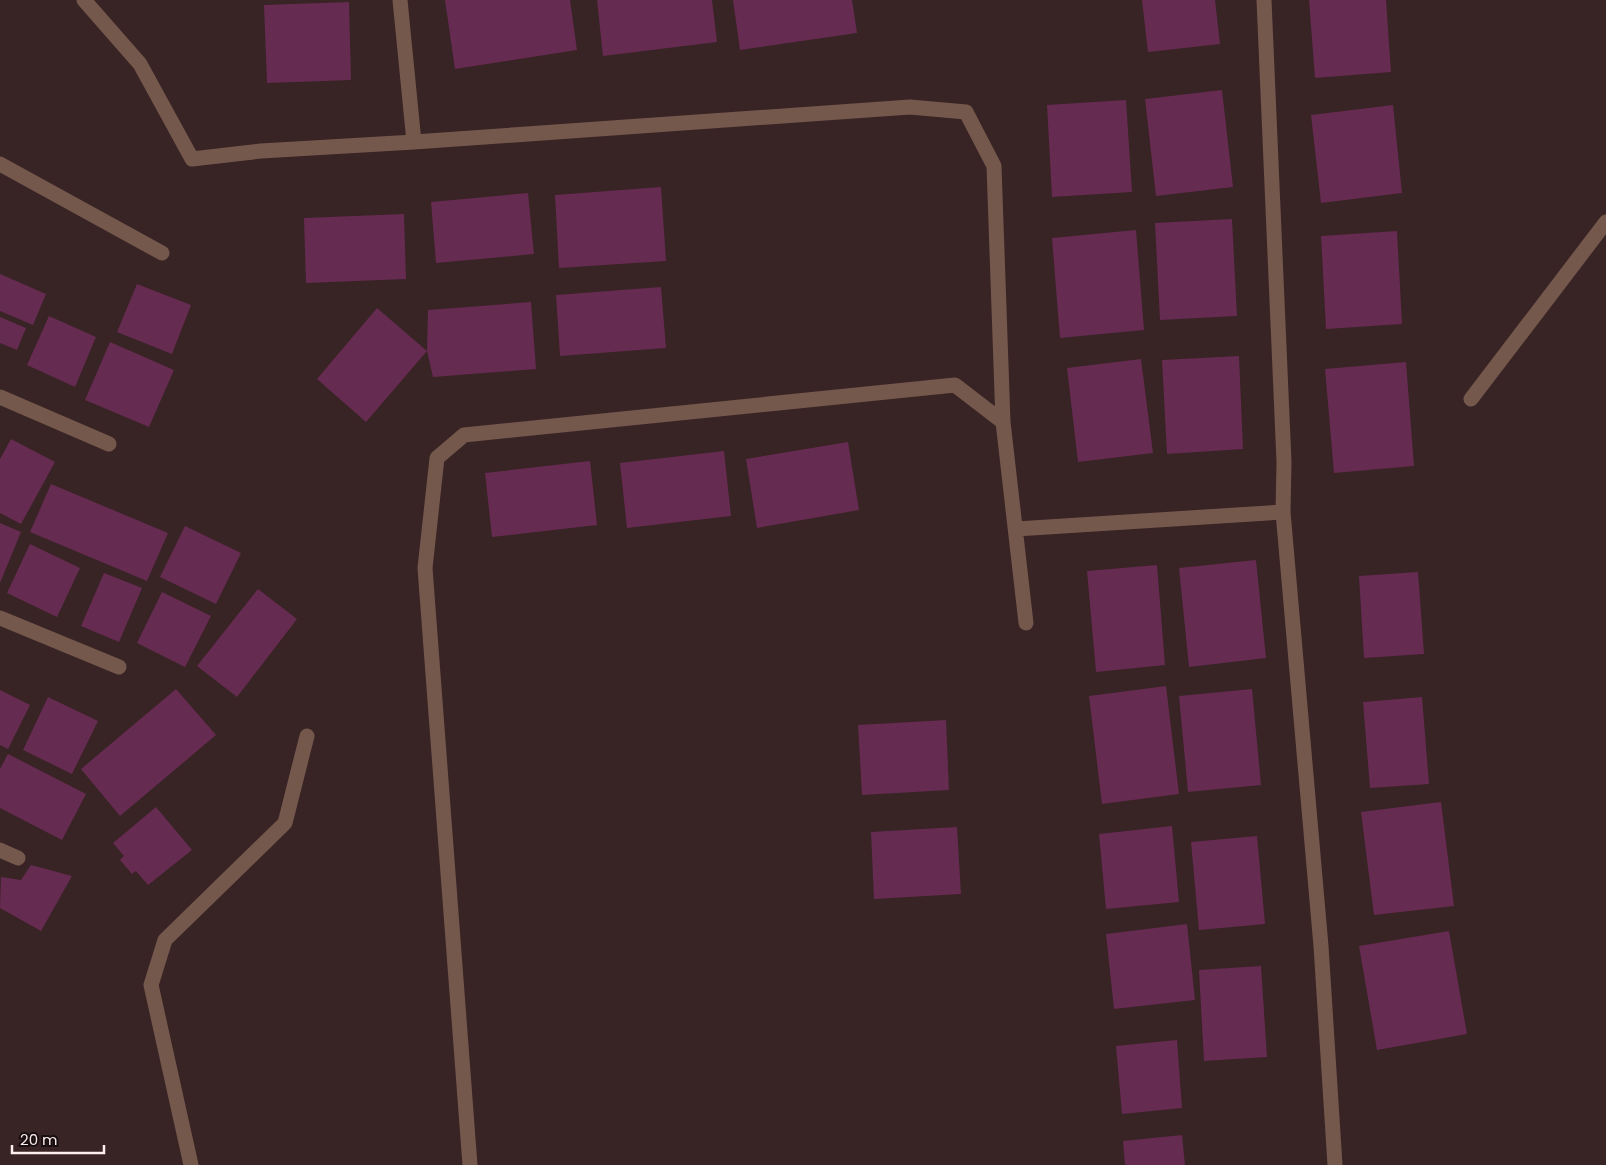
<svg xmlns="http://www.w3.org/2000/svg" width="1606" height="1165" font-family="Poppins,sans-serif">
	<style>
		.building { fill: #662b50 }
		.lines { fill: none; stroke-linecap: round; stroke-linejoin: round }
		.street { stroke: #75584c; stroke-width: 15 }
	</style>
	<rect width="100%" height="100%" fill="#382325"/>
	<path class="building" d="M 445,0 L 570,0 L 577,50 L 455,69 Z
		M 597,0 L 712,0 L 717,42 L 603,56 Z
		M 733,0 L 852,0 L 857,33 L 740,50 Z
		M 1142,0 L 1215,0 L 1220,44 L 1148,52 Z
		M 1309,0 L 1386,0 L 1391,72 L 1315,78 Z
		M 349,2 L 351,80 L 267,83 L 264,5 Z
		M 1222,90 L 1233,187 L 1156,196 L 1145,99 Z
		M 1126,100 L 1132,192 L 1052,197 L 1047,105 Z
		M 1393,105 L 1402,193 L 1321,203 L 1311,115 Z
		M 661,187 L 666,261 L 559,268 L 555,195 Z
		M 528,193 L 534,254 L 436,263 L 431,202 Z
		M 404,214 L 406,279 L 306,283 L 304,218 Z
		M 1232,219 L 1237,316 L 1160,320 L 1155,223 Z
		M 1136,230 L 1144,330 L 1060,338 L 1052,238 Z
		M 1397,231 L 1402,324 L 1326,329 L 1321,236 Z
		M 0,274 L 46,294 L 33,325 L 0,311 Z
		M 137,284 L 191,305 L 172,354 L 117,332 Z
		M 661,287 L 666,348 L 560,356 L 556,295 Z
		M 531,302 L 536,369 L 433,377 L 427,351 L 428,310 Z
		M 377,308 L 427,351 L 366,422 L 317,379 Z
		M 49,316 L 96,337 L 75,387 L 27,365 Z
		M 0,317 L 26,328 L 17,350 L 0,343 Z
		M 110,342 L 174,370 L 149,427 L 85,400 Z
		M 1239,356 L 1243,449 L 1167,454 L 1162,360 Z
		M 1141,359 L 1153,453 L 1078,462 L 1067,368 Z
		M 1406,362 L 1414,466 L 1334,473 L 1325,369 Z
		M 11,439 L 55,462 L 21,524 L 0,513 L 0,459 Z
		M 848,442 L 859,510 L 757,528 L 746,459 Z
		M 724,451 L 731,516 L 627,528 L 620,463 Z
		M 590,461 L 597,525 L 492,537 L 485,473 Z
		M 51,484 L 168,533 L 147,581 L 30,532 Z
		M 0,523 L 21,532 L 0,583 Z
		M 185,526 L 241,553 L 216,604 L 160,577 Z
		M 30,544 L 80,568 L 57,617 L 7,593 Z
		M 1256,560 L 1266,658 L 1189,667 L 1179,568 Z
		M 1157,565 L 1165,665 L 1096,672 L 1087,571 Z
		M 1418,572 L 1424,654 L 1364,658 L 1359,576 Z
		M 104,573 L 142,588 L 119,642 L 81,626 Z
		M 258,589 L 297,619 L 237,697 L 197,666 Z
		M 162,592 L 211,616 L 185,667 L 137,643 Z
		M 1166,686 L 1179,794 L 1102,804 L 1089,696 Z
		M 176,689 L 216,735 L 120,816 L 81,769 Z
		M 1252,689 L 1261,785 L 1188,792 L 1179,696 Z
		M 0,690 L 30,705 L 8,749 L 0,745 Z
		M 48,697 L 98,721 L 72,774 L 23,750 Z
		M 1422,697 L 1429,784 L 1370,788 L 1363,702 Z
		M 946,720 L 949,790 L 862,795 L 858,725 Z
		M 8,754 L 86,794 L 62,840 L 0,808 L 0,769 Z
		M 1441,802 L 1454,906 L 1374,915 L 1361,812 Z
		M 156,807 L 192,850 L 148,885 L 136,871 L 132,874 L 120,860 L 124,856 L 113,843 Z
		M 1172,826 L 1179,902 L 1106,909 L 1099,834 Z
		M 957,827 L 961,894 L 874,899 L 871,832 Z
		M 1257,836 L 1265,924 L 1199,930 L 1191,842 Z
		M 31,865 L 72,876 L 41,931 L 0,908 L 1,877 L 21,880 Z
		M 1187,924 L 1195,1000 L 1114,1009 L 1106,934 Z
		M 1449,931 L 1467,1034 L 1377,1050 L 1359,946 Z
		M 1261,966 L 1267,1057 L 1204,1061 L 1199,970 Z
		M 1177,1040 L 1182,1108 L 1122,1114 L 1116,1046 Z
		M 1182,1135 L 1185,1165 L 1125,1165 L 1123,1141 Z"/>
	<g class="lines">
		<path class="street" d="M 84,0 L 140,64 L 192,159 L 261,151 L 414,142
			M 400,0 L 414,142 L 910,107 L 966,112 L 994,166 L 1003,422
			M 0,164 L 162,253
			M 0,397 L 109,444
			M 1471,399 L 1606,222
			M 1283,512 L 1321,946 L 1335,1165
			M 1016,529 L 1283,512 L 1284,462 L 1264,0
			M 0,618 L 119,667
			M 0,850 L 18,858
			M 191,1165 L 151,985 L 165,940 L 285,823 L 307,736
			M 470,1165 L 425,568 L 437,458 L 464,435 L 955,385 L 1003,422 L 1026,623"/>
	</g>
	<path d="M12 1145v8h92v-8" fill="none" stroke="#fdeeef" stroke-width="2.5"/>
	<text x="20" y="1145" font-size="15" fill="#fdeeef" stroke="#190f10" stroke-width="4" paint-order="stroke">20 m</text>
</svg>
